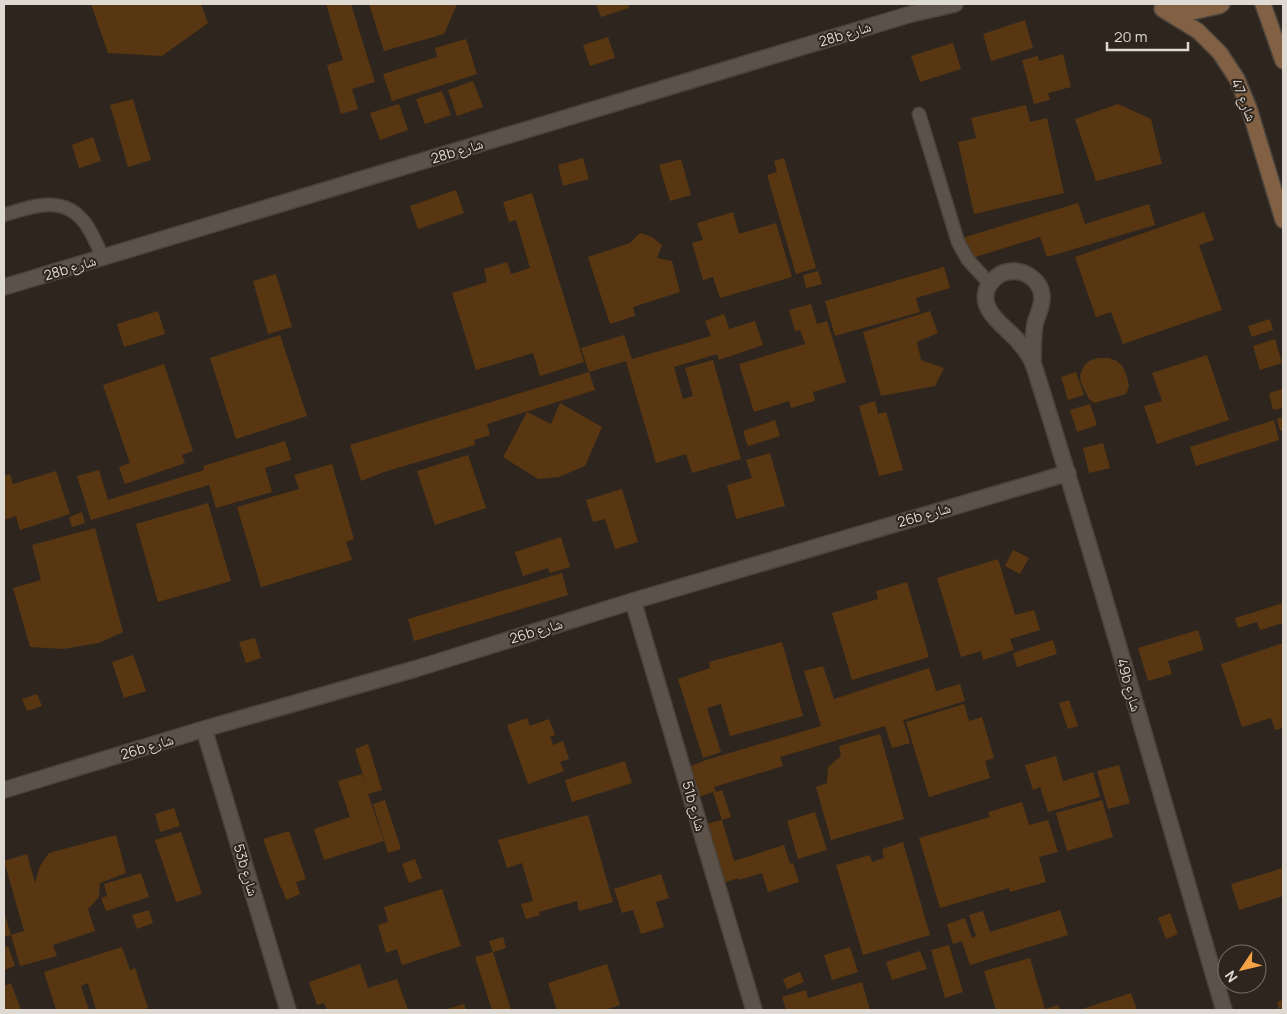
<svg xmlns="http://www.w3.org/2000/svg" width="1287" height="1014" font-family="Manrope,'Noto Naskh Arabic',sans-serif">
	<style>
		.building { fill: #583611 }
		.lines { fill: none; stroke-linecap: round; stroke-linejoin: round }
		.lane-casing { stroke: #4a443d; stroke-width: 15 }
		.street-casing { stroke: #4a443d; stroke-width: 18 }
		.secondary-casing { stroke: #4a443d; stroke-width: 18 }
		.lane { stroke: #5c524a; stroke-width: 12 }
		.street { stroke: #5c524a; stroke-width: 15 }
		.secondary { stroke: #816044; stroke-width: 15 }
		.labels { text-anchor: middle; stroke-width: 4; stroke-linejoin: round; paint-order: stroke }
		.street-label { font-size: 14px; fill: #dfd9d4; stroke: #2e261e }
	</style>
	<rect width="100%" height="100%" fill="#2e261e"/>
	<path class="building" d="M 91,4 L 201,4 L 208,23 L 162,56 L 108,53 Z
		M 326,4 L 351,4 L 375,82 L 352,89 L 358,109 L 341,114 L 327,65 L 343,60 Z
		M 369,4 L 457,4 L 444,34 L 384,51 Z
		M 596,4 L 628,4 L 629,8 L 601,17 Z
		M 1025,20 L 1033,48 L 991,61 L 983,34 Z
		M 608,37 L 615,58 L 590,66 L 583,45 Z
		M 466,39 L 477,74 L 392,101 L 383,74 L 437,57 L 435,48 Z
		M 953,43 L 961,69 L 920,82 L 911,56 Z
		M 1063,54 L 1071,87 L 1048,93 L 1050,100 L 1034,104 L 1022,60 L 1038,56 L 1039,61 Z
		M 473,81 L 483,107 L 457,116 L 448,90 Z
		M 442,91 L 451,115 L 425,124 L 416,99 Z
		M 133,99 L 151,160 L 128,167 L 110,105 Z
		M 399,104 L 408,130 L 380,140 L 370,113 Z
		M 1118,104 L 1151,119 L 1162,164 L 1096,181 L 1075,119 Z
		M 1026,105 L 1030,122 L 1047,118 L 1064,193 L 974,214 L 958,142 L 976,138 L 971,118 Z
		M 93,137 L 101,161 L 79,168 L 72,145 Z
		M 583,158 L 589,179 L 563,186 L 558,165 Z
		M 784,158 L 816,268 L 796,274 L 767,175 L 777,172 L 774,161 Z
		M 681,159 L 691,195 L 670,201 L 659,165 Z
		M 456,190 L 464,213 L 418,229 L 410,206 Z
		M 532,193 L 584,362 L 540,376 L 533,353 L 476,370 L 452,293 L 487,282 L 484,269 L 507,262 L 511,274 L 530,268 L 516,220 L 509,222 L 503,202 Z
		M 1078,203 L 1085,224 L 1149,204 L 1155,225 L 1047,257 L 1040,237 L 969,259 L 962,238 Z
		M 733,212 L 739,234 L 776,223 L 792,277 L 720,298 L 713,277 L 703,280 L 692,243 L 703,240 L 697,223 Z
		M 1204,212 L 1214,240 L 1199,245 L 1222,310 L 1123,344 L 1111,312 L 1096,317 L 1075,257 Z
		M 640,233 L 652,237 L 662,245 L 657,258 L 672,261 L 680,292 L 633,307 L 635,316 L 610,324 L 588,257 L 630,243 Z
		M 944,267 L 950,288 L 916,298 L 920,312 L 835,336 L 825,301 Z
		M 818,271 L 822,284 L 806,288 L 803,275 Z
		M 276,274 L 292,327 L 268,334 L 253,281 Z
		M 811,304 L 817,324 L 827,321 L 846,382 L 813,392 L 815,401 L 791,408 L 789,401 L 754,412 L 739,364 L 805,344 L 800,330 L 795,331 L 789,310 Z
		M 158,311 L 165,334 L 124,347 L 117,324 Z
		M 930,311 L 938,333 L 917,342 L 921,360 L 944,368 L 935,386 L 881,396 L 863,332 Z
		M 724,314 L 729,329 L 755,321 L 763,345 L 719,360 L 717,354 L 674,367 L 683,399 L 693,396 L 685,368 L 713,360 L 741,459 L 692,473 L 686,454 L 656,463 L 626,361 L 589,372 L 581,348 L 624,335 L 632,359 L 711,336 L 705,321 Z
		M 1270,319 L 1273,330 L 1252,337 L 1248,326 Z
		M 280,335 L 307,416 L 236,439 L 210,358 Z
		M 1275,339 L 1282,363 L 1260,370 L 1253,346 Z
		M 1207,355 L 1229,420 L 1157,444 L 1144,406 L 1162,401 L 1152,373 Z
		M 1098,358 L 1108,358 L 1117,361 L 1123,367 L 1127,377 L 1129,386 L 1126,394 L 1094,403 L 1089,399 L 1081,383 L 1080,375 L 1084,366 L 1089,361 Z
		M 164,364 L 193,451 L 182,455 L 185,463 L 125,484 L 119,467 L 130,463 L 103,385 Z
		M 589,372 L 595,390 L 487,424 L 490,435 L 474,440 L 475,445 L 384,472 L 361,481 L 350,445 Z
		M 1076,372 L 1084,395 L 1068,400 L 1061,377 Z
		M 1283,389 L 1283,408 L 1273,410 L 1269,393 Z
		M 875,401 L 878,414 L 886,412 L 903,470 L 879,476 L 859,406 Z
		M 560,403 L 602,427 L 585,466 L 559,477 L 538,479 L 503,457 L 527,412 L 551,424 Z
		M 1090,404 L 1097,425 L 1077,432 L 1070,410 Z
		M 1283,417 L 1283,430 L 1280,431 L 1277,419 Z
		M 775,420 L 780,436 L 748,446 L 743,431 Z
		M 1274,420 L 1279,440 L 1196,466 L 1190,447 Z
		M 285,441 L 291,460 L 265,468 L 272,492 L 216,508 L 209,485 L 91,520 L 77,476 L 99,470 L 108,500 L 204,470 L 203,466 Z
		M 1103,443 L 1110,468 L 1089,473 L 1083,448 Z
		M 770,453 L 785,506 L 736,519 L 727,485 L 752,478 L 746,460 Z
		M 468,455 L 486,508 L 435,525 L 417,471 Z
		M 332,464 L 354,539 L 346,542 L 352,560 L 261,587 L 237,507 L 299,489 L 294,475 Z
		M 56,471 L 70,514 L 20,530 L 16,516 L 4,520 L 4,476 L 10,474 L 13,484 Z
		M 622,489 L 638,542 L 615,549 L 605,519 L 593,522 L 586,500 Z
		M 208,503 L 231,581 L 158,602 L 136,524 Z
		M 82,512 L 85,523 L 72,527 L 69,517 Z
		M 95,528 L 123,632 L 99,643 L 63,649 L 30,647 L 13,588 L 41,580 L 32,545 Z
		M 561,537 L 570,567 L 550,573 L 548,568 L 523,576 L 515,552 Z
		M 1013,550 L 1029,558 L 1020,574 L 1005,566 Z
		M 998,559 L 1015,615 L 1034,610 L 1040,630 L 1010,639 L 1014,650 L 983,660 L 981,651 L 961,657 L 937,578 Z
		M 562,573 L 568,595 L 414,641 L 408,619 Z
		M 907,582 L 929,657 L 852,680 L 832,613 L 878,599 L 876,591 Z
		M 1283,603 L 1283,623 L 1260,630 L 1257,622 L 1238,628 L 1235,618 Z
		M 1198,630 L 1204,650 L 1168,661 L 1172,674 L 1148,681 L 1138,648 Z
		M 255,638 L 261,658 L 246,663 L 239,642 Z
		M 1053,640 L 1057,654 L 1017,667 L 1013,653 Z
		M 782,642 L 803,716 L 730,736 L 721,704 L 707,708 L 721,752 L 703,758 L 678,679 L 710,668 L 709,662 Z
		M 1283,643 L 1283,728 L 1275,730 L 1271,718 L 1242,727 L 1221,664 Z
		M 133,655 L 146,691 L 124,698 L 112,662 Z
		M 823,666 L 834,699 L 929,668 L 936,691 L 960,684 L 965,701 L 903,720 L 910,743 L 892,748 L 885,726 L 780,757 L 783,766 L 714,787 L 716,792 L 722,790 L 731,817 L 722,820 L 734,861 L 784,845 L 790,864 L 793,863 L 799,882 L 768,892 L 762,873 L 739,880 L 739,878 L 719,884 L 702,825 L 722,820 L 713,792 L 695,798 L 686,768 L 706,760 L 821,726 L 804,671 Z
		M 37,694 L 42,706 L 27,711 L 22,699 Z
		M 1069,700 L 1078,726 L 1068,729 L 1059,703 Z
		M 964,704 L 969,721 L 982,717 L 994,758 L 985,761 L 990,778 L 929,797 L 906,722 Z
		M 527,718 L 530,726 L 549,719 L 555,735 L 550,737 L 553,745 L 563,741 L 569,759 L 560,762 L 564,771 L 528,784 L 507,725 Z
		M 880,734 L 904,819 L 831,840 L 816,787 L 827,783 L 828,767 L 841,756 L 839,746 Z
		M 368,744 L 382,790 L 368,794 L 384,841 L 324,860 L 314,829 L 350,817 L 338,781 L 362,774 L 367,788 L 355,749 Z
		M 1056,756 L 1063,781 L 1093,772 L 1100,797 L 1048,812 L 1040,787 L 1033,790 L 1025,765 Z
		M 625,761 L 632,783 L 572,802 L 565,780 Z
		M 1119,765 L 1130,803 L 1108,809 L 1097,771 Z
		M 385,800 L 401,849 L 388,853 L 373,804 Z
		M 1102,800 L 1113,837 L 1067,851 L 1056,813 Z
		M 1022,802 L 1029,825 L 1048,820 L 1058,852 L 1039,857 L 1046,882 L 1010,892 L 1009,888 L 940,908 L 919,838 L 990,817 L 988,812 Z
		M 174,808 L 180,826 L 160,832 L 155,814 Z
		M 815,812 L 827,850 L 798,859 L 787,821 Z
		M 588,815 L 613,902 L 579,911 L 577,901 L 539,912 L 540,915 L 526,919 L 521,904 L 533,901 L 522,863 L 507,868 L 498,840 Z
		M 289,831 L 306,879 L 296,882 L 300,894 L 286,900 L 282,888 L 281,888 L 263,839 Z
		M 181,832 L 202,894 L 176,902 L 155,840 Z
		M 116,835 L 126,873 L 100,883 L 99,897 L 88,909 L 95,931 L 53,945 L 57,956 L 20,966 L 11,935 L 24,931 L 4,861 L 27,854 L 35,883 L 40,866 L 49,853 Z
		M 903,842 L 930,935 L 863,955 L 836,865 L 870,855 L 872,862 L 884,858 L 882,849 Z
		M 415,859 L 422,878 L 409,883 L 402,864 Z
		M 1283,868 L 1283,896 L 1239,910 L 1231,884 Z
		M 141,873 L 149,897 L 106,911 L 101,898 L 107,896 L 104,884 Z
		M 661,874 L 669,898 L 656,902 L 664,927 L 641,934 L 633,910 L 622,913 L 614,889 Z
		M 442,889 L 461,946 L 402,965 L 397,949 L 386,953 L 378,925 L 388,922 L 384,907 Z
		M 149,910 L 153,923 L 137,929 L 132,915 Z
		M 1060,910 L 1068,935 L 970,965 L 962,941 L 953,944 L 947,924 L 965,918 L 972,938 L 976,936 L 969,915 L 983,911 L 990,932 Z
		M 4,912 L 11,935 L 4,937 Z
		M 1170,913 L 1178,934 L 1166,939 L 1158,918 Z
		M 503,937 L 506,948 L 493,952 L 489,941 Z
		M 949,945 L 963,992 L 945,998 L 931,950 Z
		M 8,946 L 15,966 L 4,970 L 4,948 Z
		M 122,947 L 130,970 L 135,968 L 148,1008 L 141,1010 L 96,1010 L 88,983 L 81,986 L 89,1010 L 56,1010 L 44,972 Z
		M 850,947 L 858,972 L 832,980 L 824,955 Z
		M 920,951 L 927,969 L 892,980 L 886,962 Z
		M 493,952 L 511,1010 L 492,1010 L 475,957 Z
		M 1030,958 L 1045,1009 L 1058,1005 L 1060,1010 L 996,1010 L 984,971 Z
		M 360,964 L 368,988 L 397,979 L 408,1010 L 327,1010 L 324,1003 L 317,1005 L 309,982 Z
		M 607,964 L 620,1005 L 608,1009 L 609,1010 L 557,1010 L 548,983 Z
		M 800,972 L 804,982 L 787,989 L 783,979 Z
		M 862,982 L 870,1010 L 786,1010 L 782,997 L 806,990 L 808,998 Z
		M 11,983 L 21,1010 L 4,1010 L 4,986 Z
		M 1131,993 L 1137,1010 L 1079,1010 Z
		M 1283,1000 L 1283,1010 L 1279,1010 L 1277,1002 Z
		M 464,1004 L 466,1010 L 444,1010 Z"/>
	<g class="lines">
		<defs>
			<path id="lane" d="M 919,114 L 958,242 L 968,260 L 990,284
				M 4,215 C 33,206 63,194 85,223 C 92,232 98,247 103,258"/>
			<path id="street" d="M 4,287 L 911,14 L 955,4
				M 1033,360 C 1033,348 1033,336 1035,324 C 1037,316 1042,307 1042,298 C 1042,280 1023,268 1007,272 C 1000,273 993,279 989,285 C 978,304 995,319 1008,331 C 1015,337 1021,344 1026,351 C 1034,361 1036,373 1040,385 C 1105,592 1163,802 1224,1010
				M 633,601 L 754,1010
				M 204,729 L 288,1010
				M 4,790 L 204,729 L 415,669 L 633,601 L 1068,473"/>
			<path id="secondary" d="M 1263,4 L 1283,61
				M 1162,9 L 1198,31 L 1220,53 L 1237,79 L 1249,108 L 1283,220
				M 1166,9 L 1192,12 L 1219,6 L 1222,4"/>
		</defs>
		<use href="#lane" class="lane-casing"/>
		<use href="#street" class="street-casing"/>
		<use href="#secondary" class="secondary-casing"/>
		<use href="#lane" class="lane"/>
		<use href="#street" class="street"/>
		<use href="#secondary" class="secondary"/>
	</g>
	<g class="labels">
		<g class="street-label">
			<text transform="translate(845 34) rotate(-17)" y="5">28b شارع</text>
			<text transform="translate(1244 100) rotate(68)" y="5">شارع 47</text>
			<text transform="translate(457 151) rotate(-17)" y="5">28b شارع</text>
			<text transform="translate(70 268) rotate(-17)" y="5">28b شارع</text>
			<text transform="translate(924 515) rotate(-16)" y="5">26b شارع</text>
			<text transform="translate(536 631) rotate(-17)" y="5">26b شارع</text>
			<text transform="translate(1129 685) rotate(74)" y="5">49b شارع</text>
			<text transform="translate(147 747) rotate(-17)" y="5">26b شارع</text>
			<text transform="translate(694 806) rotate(74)" y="5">51b شارع</text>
			<text transform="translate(246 870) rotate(73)" y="5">53b شارع</text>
		</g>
	</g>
	<rect width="1287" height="1014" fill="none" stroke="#dfd9d4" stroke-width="10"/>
	<g transform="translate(1242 969) rotate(235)"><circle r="24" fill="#2e261e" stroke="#756e67"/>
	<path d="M0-4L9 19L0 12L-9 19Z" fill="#f5a346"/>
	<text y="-8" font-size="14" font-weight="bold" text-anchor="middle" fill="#dfd9d4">N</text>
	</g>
	<path d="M1107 42v8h81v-8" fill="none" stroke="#dfd9d4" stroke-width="2.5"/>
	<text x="1114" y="42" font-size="15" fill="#dfd9d4" stroke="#2e261e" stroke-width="4" paint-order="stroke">20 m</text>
</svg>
